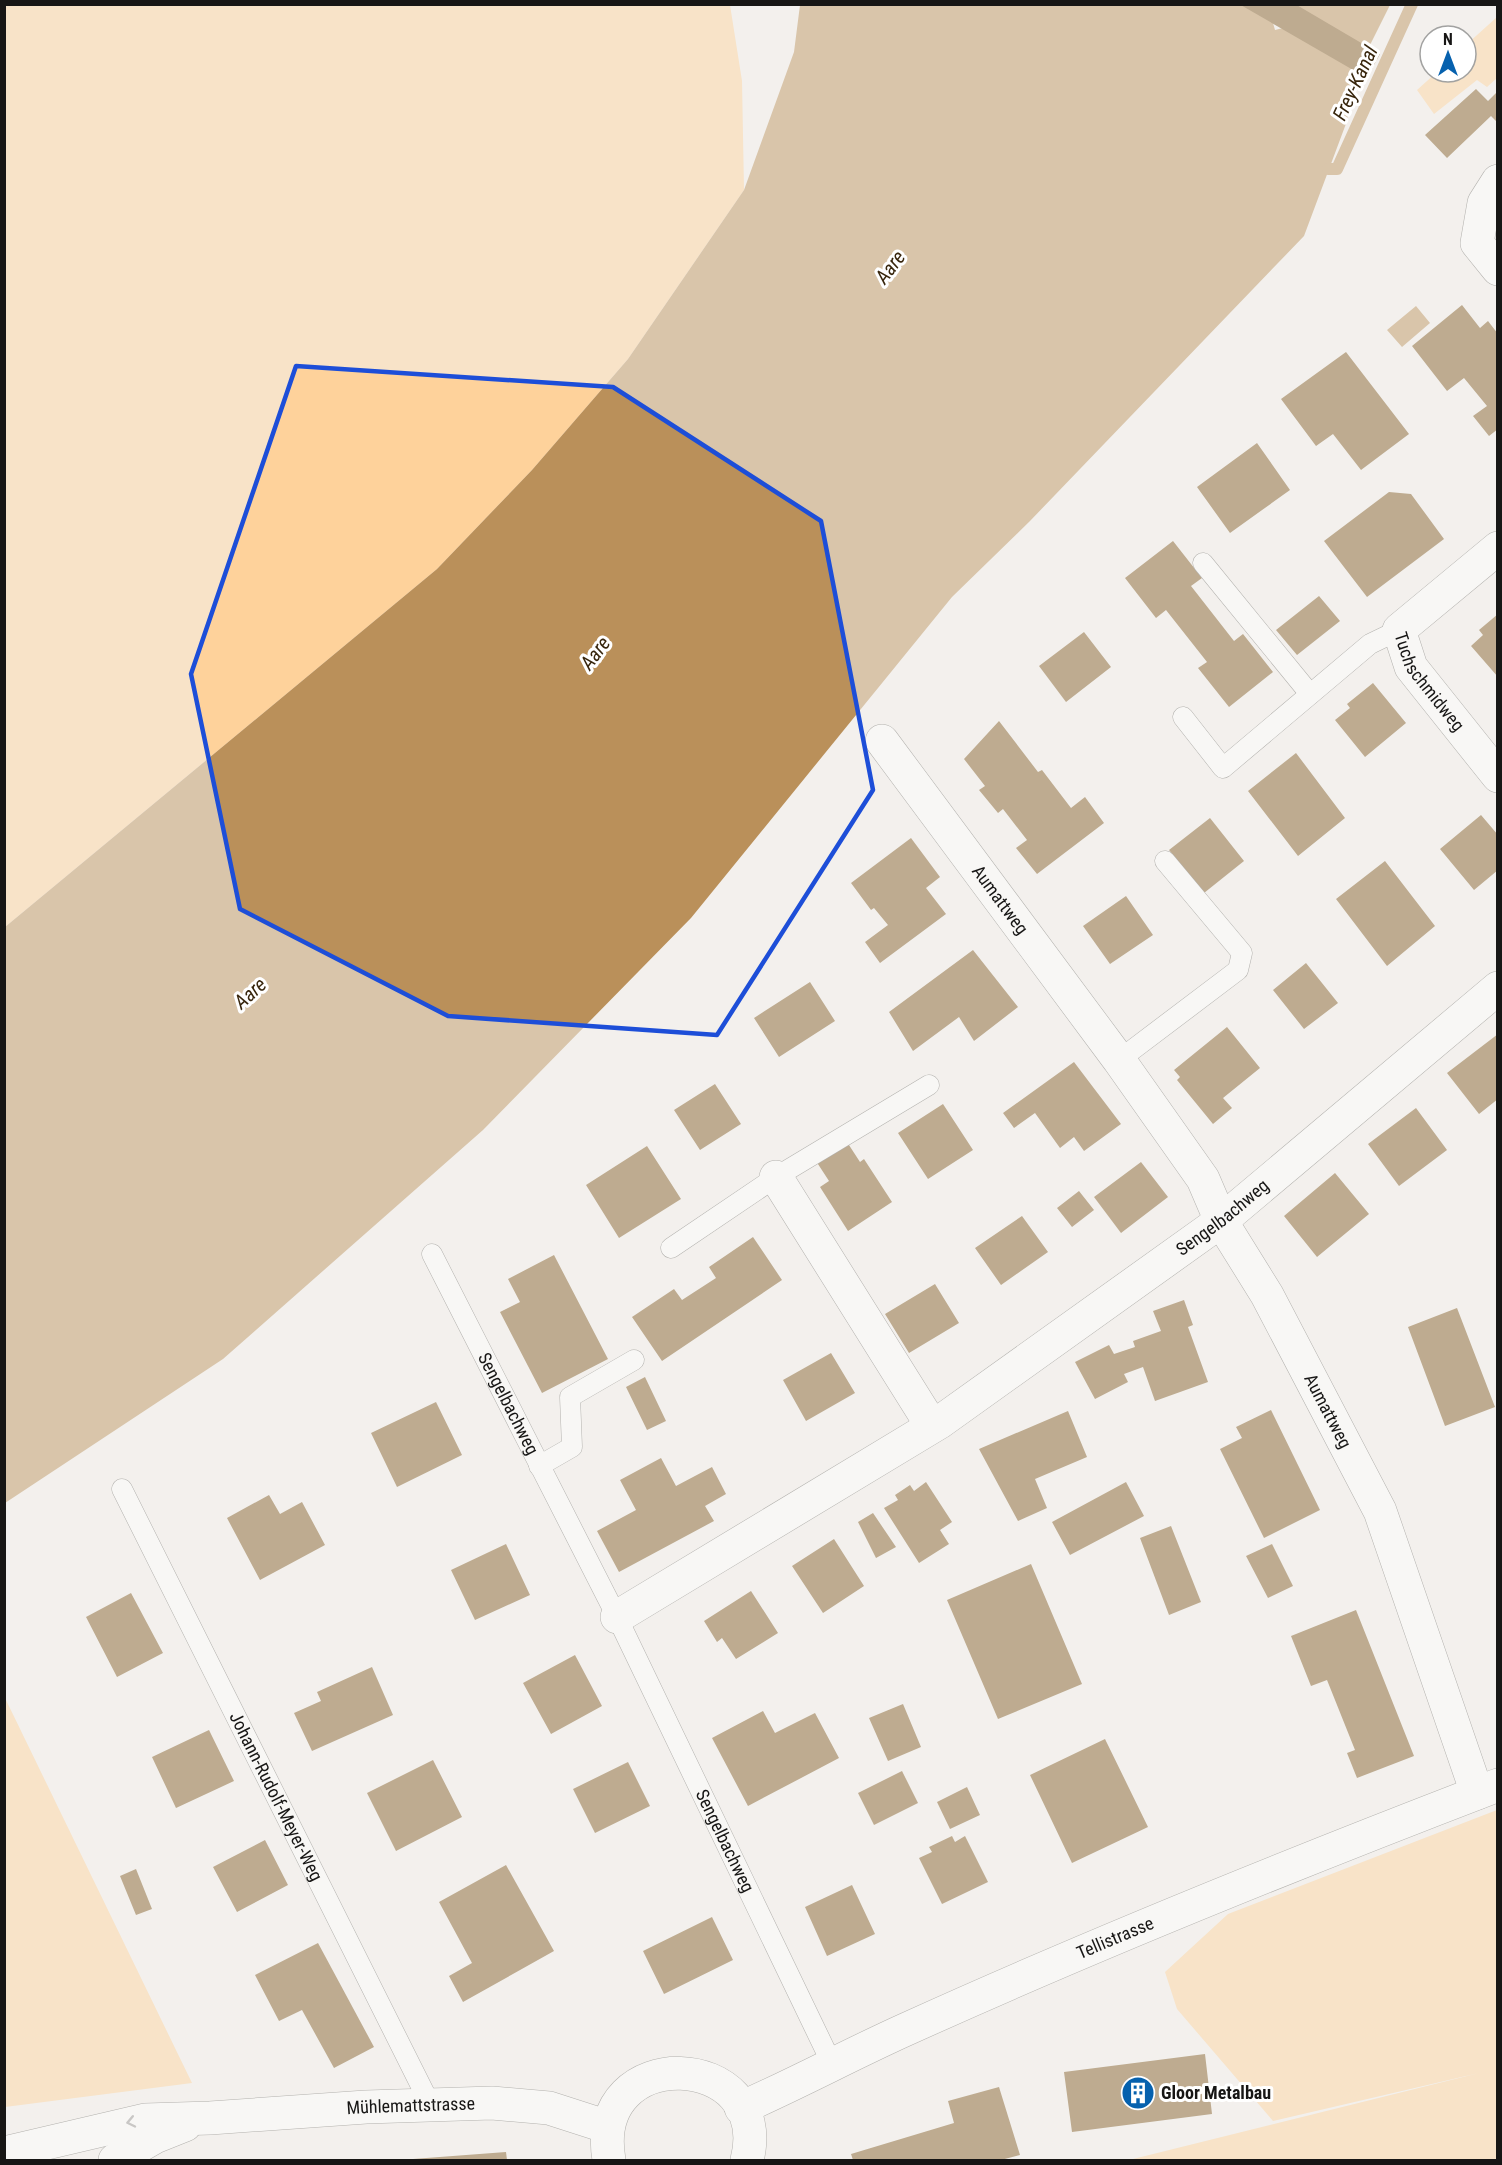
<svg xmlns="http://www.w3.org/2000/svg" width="1502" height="2165" font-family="'Roboto Condensed',sans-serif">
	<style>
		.green { fill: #fed29b }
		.water { fill: #ba905a }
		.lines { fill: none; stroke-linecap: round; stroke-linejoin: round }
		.stream { stroke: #ba905a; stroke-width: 12 }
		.building { fill: #7e571f }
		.service-casing { stroke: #686663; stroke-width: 21 }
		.minor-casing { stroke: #686663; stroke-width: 34 }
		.secondary-casing { stroke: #686663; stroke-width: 34 }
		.service { stroke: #fff; stroke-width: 20 }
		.minor { stroke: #fff; stroke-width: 33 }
		.secondary { stroke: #fff; stroke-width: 33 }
		.oneway { stroke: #979696 }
		.marked { fill: none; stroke: #1d4ed8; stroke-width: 4.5; stroke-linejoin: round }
		.labels { text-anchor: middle; stroke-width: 6; stroke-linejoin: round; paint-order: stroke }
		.street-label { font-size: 18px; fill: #171615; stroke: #fff }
		.poi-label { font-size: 18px; font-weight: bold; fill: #171615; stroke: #fff; text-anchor: start }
		.water-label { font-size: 20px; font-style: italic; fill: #38260d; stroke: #fff }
	</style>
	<rect width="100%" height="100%" fill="#f3f0ed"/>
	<path class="green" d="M 4,5 L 730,5 L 742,81 L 744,190 L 628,359 L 532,470 L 437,569 L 5,927 Z
		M 1497,17 L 1497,78 L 1487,87 L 1477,80 L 1434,114 L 1417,90 L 1437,72 L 1466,72 L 1466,45 Z
		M 5,1698 L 192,2083 L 5,2107 Z
		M 1497,1810 L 1497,2160 L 1129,2160 L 1479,2073 L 1273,2121 L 1177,2009 L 1165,1972 L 1228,1914 Z"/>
	<path class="water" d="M 800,5 L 1284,5 L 1273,23 L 1275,30 L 1283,28 L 1297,5 L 1390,5 L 1353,79 L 1347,121 L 1304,236 L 1030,521 L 952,597 L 691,918 L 483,1130 L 223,1359 L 5,1503 L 5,927 L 437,569 L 532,470 L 628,359 L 744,190 L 794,52 Z
		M 1416,306 L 1430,323 L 1402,347 L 1387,330 Z"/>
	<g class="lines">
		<path class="stream" d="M 1328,169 L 1337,169 L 1412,4"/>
	</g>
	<path class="building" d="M 1239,4 L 1295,4 L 1380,54 L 1367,78 Z
		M 1476,89 L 1488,101 L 1498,91 L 1498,123 L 1491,116 L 1447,158 L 1425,135 Z
		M 1462,305 L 1480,328 L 1488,321 L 1498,334 L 1498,429 L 1489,436 L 1473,416 L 1487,406 L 1464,378 L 1447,391 L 1412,346 Z
		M 1346,352 L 1409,434 L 1361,470 L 1333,434 L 1316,446 L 1281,399 Z
		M 1257,443 L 1290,490 L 1230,533 L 1197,487 Z
		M 1389,492 L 1411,494 L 1444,539 L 1367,597 L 1324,541 Z
		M 1173,541 L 1202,578 L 1191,586 L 1234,641 L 1243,634 L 1273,672 L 1229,707 L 1198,668 L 1207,662 L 1166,610 L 1156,618 L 1125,578 Z
		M 1319,596 L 1340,621 L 1297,655 L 1276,630 Z
		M 1498,614 L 1498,677 L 1471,646 L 1483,635 L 1479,630 Z
		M 1084,632 L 1111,667 L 1066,702 L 1039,666 Z
		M 1373,683 L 1406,723 L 1365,757 L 1335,720 L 1350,708 L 1347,704 Z
		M 999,721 L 1038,772 L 1042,770 L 1071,808 L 1085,797 L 1104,823 L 1037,874 L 1016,848 L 1027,840 L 1003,809 L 998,813 L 979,790 L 985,786 L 964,759 Z
		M 1296,753 L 1345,818 L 1298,856 L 1248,791 Z
		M 1481,815 L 1498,835 L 1498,870 L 1474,890 L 1440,849 Z
		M 1210,818 L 1244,861 L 1204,893 L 1169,850 Z
		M 911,838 L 940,877 L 926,888 L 946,914 L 880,963 L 865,942 L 888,925 L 874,908 L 871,910 L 851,883 Z
		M 1385,861 L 1435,926 L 1387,966 L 1336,899 Z
		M 1126,896 L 1153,935 L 1110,964 L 1083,926 Z
		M 973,950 L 1018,1007 L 974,1041 L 959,1017 L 913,1051 L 889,1012 Z
		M 1306,963 L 1338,1003 L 1304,1029 L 1273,990 Z
		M 810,982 L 835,1021 L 779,1057 L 754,1018 Z
		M 1227,1027 L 1260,1068 L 1223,1098 L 1232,1108 L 1213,1124 L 1177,1080 L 1180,1077 L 1174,1070 Z
		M 1498,1034 L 1498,1099 L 1479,1114 L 1447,1073 Z
		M 1074,1062 L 1121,1124 L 1084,1151 L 1074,1137 L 1060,1148 L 1035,1113 L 1014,1128 L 1003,1113 Z
		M 715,1084 L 741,1124 L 700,1150 L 674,1110 Z
		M 943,1104 L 973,1150 L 928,1179 L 898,1133 Z
		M 1416,1108 L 1447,1150 L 1399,1186 L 1368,1144 Z
		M 847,1142 L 860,1162 L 864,1159 L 892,1202 L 848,1231 L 820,1187 L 829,1181 L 816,1161 Z
		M 647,1146 L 681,1199 L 619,1238 L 586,1185 Z
		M 1141,1162 L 1168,1197 L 1121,1233 L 1094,1197 Z
		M 1335,1173 L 1369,1214 L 1317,1257 L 1284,1216 Z
		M 1079,1191 L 1094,1210 L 1072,1227 L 1057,1208 Z
		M 1022,1216 L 1048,1252 L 1001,1285 L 975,1248 Z
		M 753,1237 L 782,1280 L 662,1361 L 632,1317 L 674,1289 L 682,1300 L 716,1278 L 709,1267 Z
		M 554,1255 L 608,1359 L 542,1393 L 500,1312 L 520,1302 L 508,1279 Z
		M 935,1284 L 959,1323 L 909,1353 L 885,1314 Z
		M 1184,1300 L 1193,1325 L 1188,1327 L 1208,1382 L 1155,1401 L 1143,1367 L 1124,1374 L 1128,1382 L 1095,1399 L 1075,1362 L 1109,1345 L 1114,1354 L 1135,1347 L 1133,1341 L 1161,1331 L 1153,1311 Z
		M 1457,1308 L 1495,1407 L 1445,1426 L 1408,1327 Z
		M 831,1353 L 855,1393 L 806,1421 L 783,1380 Z
		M 645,1377 L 666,1421 L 647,1430 L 626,1387 Z
		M 436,1402 L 462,1455 L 397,1487 L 371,1433 Z
		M 1271,1410 L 1320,1510 L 1264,1538 L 1220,1449 L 1242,1438 L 1236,1427 Z
		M 1068,1411 L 1087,1457 L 1035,1479 L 1047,1508 L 1018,1521 L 979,1449 Z
		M 661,1458 L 676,1486 L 712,1467 L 726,1494 L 705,1506 L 714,1521 L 619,1572 L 597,1531 L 636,1510 L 620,1480 Z
		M 926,1482 L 952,1522 L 940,1530 L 949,1544 L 919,1563 L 884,1508 L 898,1500 L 895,1495 L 910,1485 L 914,1491 Z
		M 1126,1482 L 1144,1516 L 1070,1555 L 1052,1522 Z
		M 269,1495 L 280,1514 L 302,1502 L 325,1545 L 260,1580 L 227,1518 Z
		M 873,1513 L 896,1547 L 876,1558 L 858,1522 Z
		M 1171,1526 L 1201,1602 L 1169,1615 L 1140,1538 Z
		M 834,1539 L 864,1586 L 823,1613 L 792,1566 Z
		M 506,1544 L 530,1595 L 475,1620 L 451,1570 Z
		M 1272,1544 L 1293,1586 L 1268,1598 L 1246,1556 Z
		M 1031,1564 L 1082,1684 L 998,1719 L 947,1600 Z
		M 751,1591 L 778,1633 L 736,1659 L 722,1638 L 717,1642 L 704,1621 Z
		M 131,1593 L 163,1653 L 117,1677 L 86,1617 Z
		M 1356,1610 L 1414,1756 L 1357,1778 L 1347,1753 L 1355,1750 L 1327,1680 L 1311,1686 L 1291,1636 Z
		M 575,1655 L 602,1706 L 551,1734 L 523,1683 Z
		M 372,1667 L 393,1715 L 312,1751 L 294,1713 L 321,1701 L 317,1692 Z
		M 903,1704 L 921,1747 L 888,1761 L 869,1718 Z
		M 763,1711 L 775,1733 L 815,1713 L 839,1758 L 748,1806 L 712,1738 Z
		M 209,1730 L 234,1781 L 176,1808 L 152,1757 Z
		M 1105,1739 L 1148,1827 L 1072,1863 L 1030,1775 Z
		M 433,1760 L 462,1817 L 396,1851 L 367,1793 Z
		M 628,1762 L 650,1806 L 595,1833 L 573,1789 Z
		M 902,1771 L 918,1803 L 874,1825 L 858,1793 Z
		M 967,1787 L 980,1815 L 950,1829 L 937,1802 Z
		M 952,1836 L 955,1842 L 965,1836 L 988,1882 L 942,1904 L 919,1858 L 932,1852 L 929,1847 Z
		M 265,1840 L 288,1885 L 237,1912 L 213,1867 Z
		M 506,1865 L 554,1951 L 463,2002 L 449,1976 L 472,1963 L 439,1902 Z
		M 136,1869 L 152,1909 L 136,1915 L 120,1876 Z
		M 852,1885 L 875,1934 L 827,1956 L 805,1907 Z
		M 712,1917 L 733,1960 L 664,1994 L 643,1951 Z
		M 318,1943 L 374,2047 L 334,2068 L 302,2010 L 279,2021 L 255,1975 Z
		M 1205,2054 L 1212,2114 L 1072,2132 L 1064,2072 Z
		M 999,2087 L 1020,2155 L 1001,2160 L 853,2160 L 851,2154 L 954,2123 L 948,2101 Z
		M 506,2152 L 507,2160 L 413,2160 L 413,2159 Z"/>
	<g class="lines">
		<defs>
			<g id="service">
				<path d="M 1203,563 L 1310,694"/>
				<path d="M 1183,717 L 1223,768 L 1370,644 L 1399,630"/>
				<path d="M 1119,1060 L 1238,970 L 1242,953 L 1165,861"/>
				<path d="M 671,1248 L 776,1177 L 929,1085"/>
				<path id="s1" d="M 432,1254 L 617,1617 L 832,2064"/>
				<path d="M 539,1466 L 572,1447 L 570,1397 L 634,1360"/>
				<path id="s2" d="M 122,1489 L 430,2104"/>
			</g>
			<g id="minor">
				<path d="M 1498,181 L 1484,203 L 1477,243 L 1498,269"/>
				<path id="s3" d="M 1498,548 L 1399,630 L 1411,667 L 1498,776"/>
				<path id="s4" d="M 882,741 L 1119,1060 L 1203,1179 L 1221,1221 L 1267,1295 L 1380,1511 L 1477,1793"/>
				<path d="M 776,1177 L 932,1426"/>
				<path id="s5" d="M 617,1617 L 940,1422 L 1221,1221 L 1498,988"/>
			</g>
			<g id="secondary">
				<path id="s6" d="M 741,2108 C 798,2083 853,2053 909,2028 C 1103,1940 1300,1861 1498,1785"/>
				<path id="s7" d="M 4,2153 L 145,2120 L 210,2118 L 366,2107 L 492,2103 L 549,2108 L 608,2127"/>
				<path d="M 115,2160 L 155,2137 L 185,2125"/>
				<path d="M 609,2160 C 588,2040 775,2049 747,2160"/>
			</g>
		</defs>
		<use href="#service" class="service-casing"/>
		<use href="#minor" class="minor-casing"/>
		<use href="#secondary" class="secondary-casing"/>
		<use href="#service" class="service"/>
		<use href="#minor" class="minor"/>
		<use href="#secondary" class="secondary"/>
	</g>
	<defs><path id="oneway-chevron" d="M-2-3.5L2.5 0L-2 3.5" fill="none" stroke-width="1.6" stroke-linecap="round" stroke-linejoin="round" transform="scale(1.5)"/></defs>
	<use class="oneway" href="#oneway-chevron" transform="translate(131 2122) rotate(168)"/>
	<path d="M0 0H1502V2165H0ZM 296,366 L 613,387 L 821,521 L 873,790 L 717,1035 L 448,1016 L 240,909 L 191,674 Z" fill="#f3f0ed" fill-opacity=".55" fill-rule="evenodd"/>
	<path class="marked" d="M 296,366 L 613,387 L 821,521 L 873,790 L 717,1035 L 448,1016 L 240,909 L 191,674 Z"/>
	<defs>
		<symbol id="building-disc" viewBox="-11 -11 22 22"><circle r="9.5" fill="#0661ae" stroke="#fff"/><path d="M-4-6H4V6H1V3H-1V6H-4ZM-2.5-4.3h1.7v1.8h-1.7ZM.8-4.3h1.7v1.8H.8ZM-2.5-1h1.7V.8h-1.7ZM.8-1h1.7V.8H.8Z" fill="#fff"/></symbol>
	</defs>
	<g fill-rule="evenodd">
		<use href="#building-disc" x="1119" y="2074" width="38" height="38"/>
	</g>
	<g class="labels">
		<g class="street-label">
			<text dy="6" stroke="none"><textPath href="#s3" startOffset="189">Tuchschmidweg</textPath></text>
			<text dy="6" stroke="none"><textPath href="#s4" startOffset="198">Aumattweg</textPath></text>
			<text dy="6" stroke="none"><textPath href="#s5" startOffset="726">Sengelbachweg</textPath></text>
			<text dy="6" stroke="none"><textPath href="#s1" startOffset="168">Sengelbachweg</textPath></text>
			<text dy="6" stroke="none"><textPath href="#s4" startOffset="807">Aumattweg</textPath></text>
			<text dy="6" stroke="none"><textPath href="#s2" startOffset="344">Johann-Rudolf-Meyer-Weg</textPath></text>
			<text dy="6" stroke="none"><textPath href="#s1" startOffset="656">Sengelbachweg</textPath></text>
			<text dy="6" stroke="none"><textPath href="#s6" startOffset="411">Tellistrasse</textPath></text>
			<text dy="6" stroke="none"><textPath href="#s7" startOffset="411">Mühlemattstrasse</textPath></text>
		</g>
		<g class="poi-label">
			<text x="1161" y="2099">Gloor Metalbau</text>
		</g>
		<g class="water-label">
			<text transform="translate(1355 83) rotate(-65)" y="7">Frey-Kanal</text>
			<text transform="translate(890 267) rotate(-53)" y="7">Aare</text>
			<text transform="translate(595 653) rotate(-53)" y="7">Aare</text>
			<text transform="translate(250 993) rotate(-42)" y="7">Aare</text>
		</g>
	</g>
	<rect width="1502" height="2165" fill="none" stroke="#171615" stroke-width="12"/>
	<g transform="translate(1448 54)"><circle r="28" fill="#ffffff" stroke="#a2a2a1" stroke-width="1.5"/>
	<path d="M0-4.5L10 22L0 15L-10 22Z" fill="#0661ae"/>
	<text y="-9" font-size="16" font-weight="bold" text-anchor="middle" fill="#171615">N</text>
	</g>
</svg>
